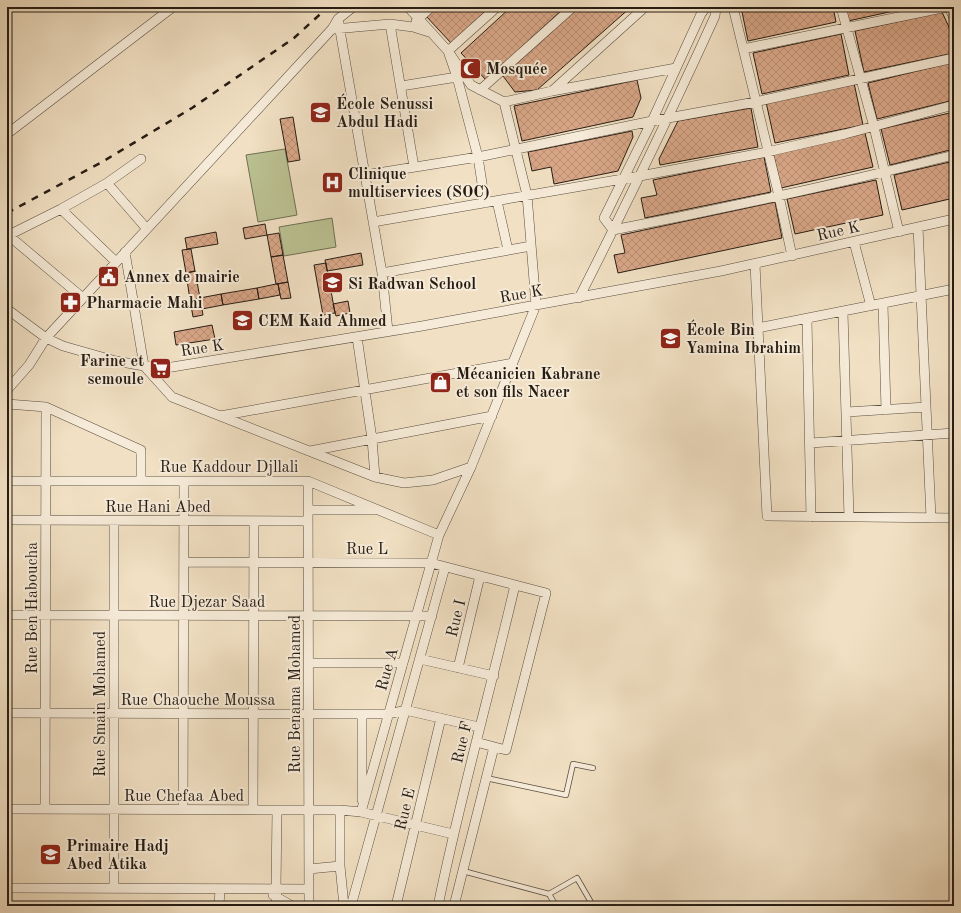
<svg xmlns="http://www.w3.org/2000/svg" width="961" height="913" font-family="'Old Standard TT',serif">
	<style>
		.park { fill: #bbc293; stroke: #706f54 }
		.building { fill: url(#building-cross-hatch); stroke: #261c14 }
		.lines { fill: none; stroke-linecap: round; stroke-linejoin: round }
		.service-casing { stroke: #594d40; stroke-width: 6 }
		.minor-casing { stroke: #594d40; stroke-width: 10 }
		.service { stroke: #f6ebd8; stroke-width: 4.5 }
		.minor { stroke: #f6ebd8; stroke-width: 9 }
		.rail { stroke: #261c14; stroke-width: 2.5; stroke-dasharray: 7 7; stroke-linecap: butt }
		.labels { text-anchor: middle; stroke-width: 4; stroke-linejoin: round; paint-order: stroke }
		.poi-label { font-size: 16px; font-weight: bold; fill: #261c14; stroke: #f6ebd8; text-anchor: start }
		.street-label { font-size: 16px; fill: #261c14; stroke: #f6ebd8 }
	</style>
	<defs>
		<pattern id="building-cross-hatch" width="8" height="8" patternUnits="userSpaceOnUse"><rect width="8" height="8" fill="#d9a788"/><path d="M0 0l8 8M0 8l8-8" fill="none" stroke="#ba8f74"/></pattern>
	</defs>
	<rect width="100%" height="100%" fill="#f1e0c3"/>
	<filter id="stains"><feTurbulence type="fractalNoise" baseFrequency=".005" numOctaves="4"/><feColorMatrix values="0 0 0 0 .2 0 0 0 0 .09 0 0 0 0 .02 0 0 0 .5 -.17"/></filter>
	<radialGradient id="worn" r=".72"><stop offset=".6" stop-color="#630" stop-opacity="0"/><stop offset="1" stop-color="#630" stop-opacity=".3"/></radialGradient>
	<path class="park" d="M 285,149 L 297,215 L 258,222 L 246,155 Z
		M 332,218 L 336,247 L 284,256 L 279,227 Z"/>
	<path class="building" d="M 436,7 L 490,7 L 451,43 L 426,16 Z
		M 511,7 L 565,7 L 486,80 L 461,53 Z
		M 579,7 L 631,7 L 537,90 L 515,92 L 503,76 Z
		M 741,7 L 833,7 L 836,22 L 748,41 Z
		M 845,7 L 912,7 L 848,21 Z
		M 942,12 L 954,38 L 954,53 L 864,72 L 855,31 Z
		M 841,34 L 849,75 L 762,94 L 753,53 Z
		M 954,62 L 954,100 L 877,119 L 868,83 Z
		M 637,80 L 641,98 L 633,117 L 522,141 L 514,106 Z
		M 854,83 L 863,125 L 775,143 L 766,102 Z
		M 751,108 L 758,147 L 660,165 L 659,159 L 678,121 Z
		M 954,112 L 954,149 L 890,165 L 881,129 Z
		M 293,117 L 300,160 L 288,162 L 280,119 Z
		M 632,131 L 633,137 L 618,171 L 554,184 L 551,167 L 532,171 L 528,152 Z
		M 865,133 L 873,167 L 781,188 L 773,153 Z
		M 764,157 L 771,192 L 645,218 L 641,198 L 657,195 L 653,180 Z
		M 954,161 L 954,198 L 902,210 L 894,175 Z
		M 876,180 L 883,215 L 795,234 L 787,199 Z
		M 775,202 L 782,238 L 618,273 L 614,255 L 625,253 L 621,235 Z
		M 265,224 L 267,235 L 245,239 L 243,228 Z
		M 216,232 L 218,244 L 187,249 L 185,238 Z
		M 279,233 L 283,255 L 271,257 L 267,235 Z
		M 191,249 L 195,271 L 186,273 L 182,250 Z
		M 361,253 L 363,265 L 327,271 L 325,260 Z
		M 283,255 L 288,282 L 276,284 L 271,257 Z
		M 326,263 L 335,313 L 323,315 L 314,265 Z
		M 195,271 L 200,298 L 190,300 L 186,273 Z
		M 288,282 L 291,298 L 281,299 L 278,284 Z
		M 276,284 L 278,284 L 280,295 L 259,299 L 257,288 Z
		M 257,288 L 259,299 L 223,305 L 221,294 Z
		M 221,294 L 223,305 L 202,309 L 200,298 Z
		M 200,298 L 203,315 L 193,317 L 190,300 Z
		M 348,301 L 350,313 L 336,316 L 333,304 Z
		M 212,325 L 215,339 L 176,345 L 174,332 Z
		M 105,902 L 142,903 L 142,906 L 105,906 Z"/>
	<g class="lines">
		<defs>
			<path id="service" d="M 486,778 L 566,795 L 573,764 L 593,768
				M 463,871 L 549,894 L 556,906
				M 549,894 L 577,878 L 592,904 L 588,906"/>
			<path id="minor" d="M 706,7 L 701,14 L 652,121 L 604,218 L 613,230 C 728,208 841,183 954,155
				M 733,7 L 779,196 L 792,256
				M 841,7 L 874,127 L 899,232
				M 949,7 L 954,18
				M 338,19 L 382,273 L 388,331
				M 416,21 L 431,7
				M 390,24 L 414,167
				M 334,29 L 390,24 L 413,27 L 432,33
				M 743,49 L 947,7
				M 401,86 L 457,77
				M 480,90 L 573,7
				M 552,91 L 645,7
				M 504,102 L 552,91 L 676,68
				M 7,134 L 173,7
				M 365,175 L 478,157 L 652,121 L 755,102 L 954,58
				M 107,183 L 147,229
				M 497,201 L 508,250
				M 485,203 L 478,157 L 457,77 L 448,51 L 497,7
				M 61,209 L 116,262
				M 373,222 L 640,176 L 767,152 L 845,134 L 954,105
				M 918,227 L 931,518
				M 8,235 L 83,298
				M 7,236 L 61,209 L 107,183 L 141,159
				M 854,242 L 871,306
				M 125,252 L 144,366 L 172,397 L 375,477 L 404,483 L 433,480 L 471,467 L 536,305 L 527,195 L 504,102 L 471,85 L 448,51 L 408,7
				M 755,264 L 767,516 L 954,518
				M 382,273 L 531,246
				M 579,298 C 626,205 672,111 715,16 L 716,7
				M 883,304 L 886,410
				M 7,309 L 46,338 L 63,346 L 116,361 L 144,366 L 166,368 L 422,326 L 721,271 L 954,219
				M 843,312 L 849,517
				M 807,319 L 811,517
				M 758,328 L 954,289
				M 357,337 L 372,439 L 375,477
				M 7,390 L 29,365 L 46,338 L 332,29 L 338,19 L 353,7
				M 7,404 L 46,407 L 141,450 L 141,481
				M 847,412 L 926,407
				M 220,416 L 513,363
				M 811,443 L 954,433
				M 310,451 L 492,416
				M 7,481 L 308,481 L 439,535
				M 308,481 L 309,906
				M 308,510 L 373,510
				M 7,520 L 308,521
				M 184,562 L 431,563 L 546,593 L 506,750 L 476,742
				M 7,615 L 432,616
				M 420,659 L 494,676
				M 309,663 L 403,663
				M 458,668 L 480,576
				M 7,713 L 389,714 L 405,710 L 479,727
				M 362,800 L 362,714
				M 7,809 L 340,810 L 361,812 L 453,834
				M 45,809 L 46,407
				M 183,809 L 184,481
				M 253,810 L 254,521
				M 340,810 L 340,866 L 344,906
				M 361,812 L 439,535 L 471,467
				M 309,869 L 340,866
				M 7,888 L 309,889
				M 114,888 L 114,521
				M 273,895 L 292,906
				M 219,906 L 220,889
				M 275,906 L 277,898 L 276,889 L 277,810
				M 351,906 L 445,567
				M 396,906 L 441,718
				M 438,906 C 460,798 490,692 515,585
				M 454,906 L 494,747"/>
		</defs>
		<use href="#service" class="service-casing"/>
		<use href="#minor" class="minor-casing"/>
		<use href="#service" class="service"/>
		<use href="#minor" class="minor"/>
		<path class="rail" d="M 7,213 L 102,162 L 192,108 L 294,38 L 328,7"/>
	</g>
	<defs>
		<symbol id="mosque-square" viewBox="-11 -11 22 22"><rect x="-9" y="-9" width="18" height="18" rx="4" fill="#8f2418" stroke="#f6ebd8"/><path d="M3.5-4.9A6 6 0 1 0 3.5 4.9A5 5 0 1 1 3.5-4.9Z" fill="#fff"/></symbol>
		<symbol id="school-square" viewBox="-11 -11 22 22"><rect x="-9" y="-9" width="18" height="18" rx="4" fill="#8f2418" stroke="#f6ebd8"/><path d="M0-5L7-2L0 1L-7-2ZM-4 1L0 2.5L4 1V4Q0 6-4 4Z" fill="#fff"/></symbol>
		<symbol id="hospital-square" viewBox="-11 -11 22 22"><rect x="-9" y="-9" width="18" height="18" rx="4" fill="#8f2418" stroke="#f6ebd8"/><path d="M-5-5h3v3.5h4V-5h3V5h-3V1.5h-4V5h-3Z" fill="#fff"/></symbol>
		<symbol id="civic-square" viewBox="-11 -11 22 22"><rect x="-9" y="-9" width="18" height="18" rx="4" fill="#8f2418" stroke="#f6ebd8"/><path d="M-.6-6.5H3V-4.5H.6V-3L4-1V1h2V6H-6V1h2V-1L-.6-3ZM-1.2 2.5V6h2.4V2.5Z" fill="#fff"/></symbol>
		<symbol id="pharmacy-square" viewBox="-11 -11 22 22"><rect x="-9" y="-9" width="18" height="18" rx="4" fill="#8f2418" stroke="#f6ebd8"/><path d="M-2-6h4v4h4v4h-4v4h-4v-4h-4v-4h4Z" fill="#fff"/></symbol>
		<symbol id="supermarket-square" viewBox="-11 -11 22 22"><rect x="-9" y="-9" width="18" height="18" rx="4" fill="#8f2418" stroke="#f6ebd8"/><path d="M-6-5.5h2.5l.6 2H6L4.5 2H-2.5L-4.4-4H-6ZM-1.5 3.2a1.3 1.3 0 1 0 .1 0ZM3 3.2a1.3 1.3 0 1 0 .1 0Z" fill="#fff"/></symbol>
		<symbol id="shop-square" viewBox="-11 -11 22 22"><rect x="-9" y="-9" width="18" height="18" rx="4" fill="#8f2418" stroke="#f6ebd8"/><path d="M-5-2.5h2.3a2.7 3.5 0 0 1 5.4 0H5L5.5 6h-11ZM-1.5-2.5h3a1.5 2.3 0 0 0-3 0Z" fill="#fff"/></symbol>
	</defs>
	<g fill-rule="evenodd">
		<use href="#mosque-square" x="458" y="56" width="25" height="25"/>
		<use href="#school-square" x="308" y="100" width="25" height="25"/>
		<use href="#hospital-square" x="320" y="170" width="25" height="25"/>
		<use href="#civic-square" x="96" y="264" width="25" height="25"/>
		<use href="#school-square" x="320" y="270" width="25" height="25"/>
		<use href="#pharmacy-square" x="58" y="290" width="25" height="25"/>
		<use href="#school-square" x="230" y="308" width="25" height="25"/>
		<use href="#school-square" x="658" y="326" width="25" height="25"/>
		<use href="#supermarket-square" x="148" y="356" width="25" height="25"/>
		<use href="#shop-square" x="428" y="370" width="25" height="25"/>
		<use href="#school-square" x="38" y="842" width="25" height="25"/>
	</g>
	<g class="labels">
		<g class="poi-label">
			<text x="486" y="74">Mosquée</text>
			<text x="336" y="109">École Senussi<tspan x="336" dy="18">Abdul Hadi</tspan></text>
			<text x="348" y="179">Clinique<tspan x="348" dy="18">multiservices (SOC)</tspan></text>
			<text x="124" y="282">Annex de mairie</text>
			<text x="348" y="289">Si Radwan School</text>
			<text x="86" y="308">Pharmacie Mahi</text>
			<text x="258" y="326">CEM Kaid Ahmed</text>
			<text x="686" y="335">École Bin<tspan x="686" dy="18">Yamina Ibrahim</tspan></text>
			<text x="144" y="366" text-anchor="end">Farine et<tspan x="144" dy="18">semoule</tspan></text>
			<text x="456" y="379">Mécanicien Kabrane<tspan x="456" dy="18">et son fils Nacer</tspan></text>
			<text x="66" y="851">Primaire Hadj<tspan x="66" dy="18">Abed Atika</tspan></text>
		</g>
		<g class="street-label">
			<text transform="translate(838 230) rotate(-13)" y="6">Rue K</text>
			<text transform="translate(521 293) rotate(-10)" y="6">Rue K</text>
			<text transform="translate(202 347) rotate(-9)" y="6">Rue K</text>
			<text x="229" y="472">Rue Kaddour Djllali</text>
			<text x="158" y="512">Rue Hani Abed</text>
			<text x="367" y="554">Rue L</text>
			<text x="207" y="607">Rue Djezar Saad</text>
			<text transform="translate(31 608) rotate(-90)" y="6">Rue Ben Haboucha</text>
			<text transform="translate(455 618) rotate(-76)" y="6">Rue I</text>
			<text transform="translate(386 669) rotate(-74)" y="6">Rue A</text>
			<text transform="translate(294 694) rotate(-90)" y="6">Rue Benama Mohamed</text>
			<text x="198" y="705">Rue Chaouche Moussa</text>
			<text transform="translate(99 704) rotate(-90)" y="6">Rue Smain Mohamed</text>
			<text transform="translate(461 742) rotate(-76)" y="6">Rue F</text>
			<text x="184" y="801">Rue Chefaa Abed</text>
			<text transform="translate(404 809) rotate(-76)" y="6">Rue E</text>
		</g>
	</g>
	<rect width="961" height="913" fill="none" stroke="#f1e0c3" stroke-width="24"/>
	<rect x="8" y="8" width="945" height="897" fill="none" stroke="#261c14" stroke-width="2"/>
	<rect x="12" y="12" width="937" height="889" fill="none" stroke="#261c14"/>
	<rect width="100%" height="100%" filter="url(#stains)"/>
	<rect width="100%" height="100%" fill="url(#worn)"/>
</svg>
